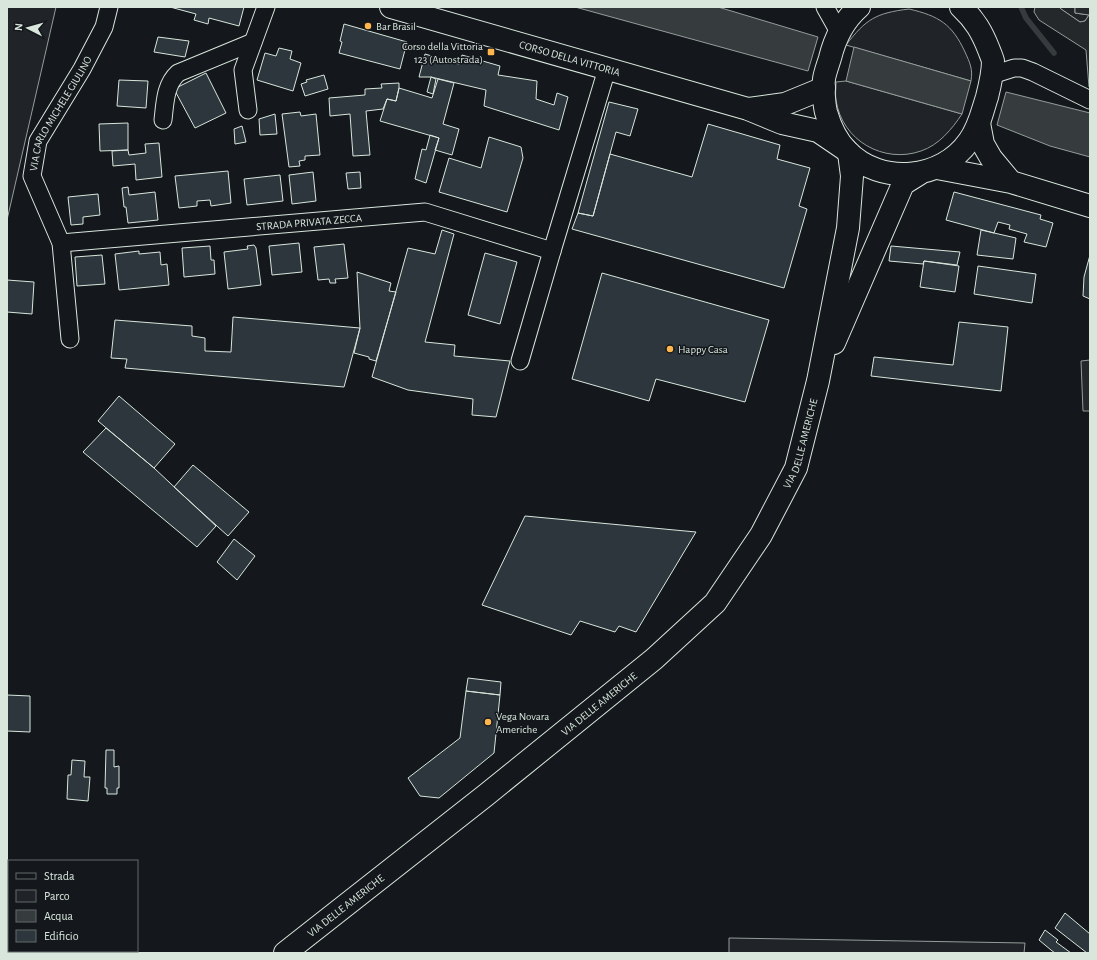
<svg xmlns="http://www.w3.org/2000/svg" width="1097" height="960" font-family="'Alegreya Sans',sans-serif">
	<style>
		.green { fill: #202428; stroke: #939e99 }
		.parking { fill: #24282b; stroke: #939e99 }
		.water { fill: #363b3e; stroke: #939e99 }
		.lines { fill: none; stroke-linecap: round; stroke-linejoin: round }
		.stream { stroke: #363b3e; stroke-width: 5.5 }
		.building { fill: #2c363c; stroke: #d8e6dc }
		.street-casing { stroke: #d8e6dc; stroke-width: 19 }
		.secondary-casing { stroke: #d8e6dc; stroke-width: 24 }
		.primary-casing { stroke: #d8e6dc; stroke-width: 24 }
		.street { stroke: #14181c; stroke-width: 17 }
		.secondary { stroke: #14181c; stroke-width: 22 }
		.primary { stroke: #14181c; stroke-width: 22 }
		.poi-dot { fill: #ffb74d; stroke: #14181c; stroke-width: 1.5 }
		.labels { text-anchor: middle; stroke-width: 3; stroke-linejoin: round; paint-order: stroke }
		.poi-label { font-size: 11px; fill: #d8e6dc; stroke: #14181c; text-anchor: start }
		.street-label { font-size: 11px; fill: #d8e6dc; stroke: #14181c }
	</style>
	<rect width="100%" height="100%" fill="#14181c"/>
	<path class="green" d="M 7,7 L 56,7 L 7,220 Z
		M 1059,7 L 1075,7 L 1075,13 L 1089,15 L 1085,21 L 1080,22 L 1061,9 Z
		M 909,9 C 939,16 952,24 965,52 C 970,63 973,69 971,81 L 846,45 C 866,19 876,13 909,9 Z
		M 846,81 L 962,114 C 952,129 939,145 921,151 C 884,164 842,141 836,100 C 835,95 836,88 836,82 Z
		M 729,938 L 1025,943 L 1024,953 L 729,953 Z"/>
	<path class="parking" d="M 1035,7 L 1059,7 L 1061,9 L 1080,22 L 1085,21 L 1089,15 L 1075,13 L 1075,7 L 1090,7 L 1090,87 L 1089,87 L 1086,50 L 1039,20 L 1034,12 Z
		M 1090,360 L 1090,411 L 1083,411 L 1081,361 Z"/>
	<path class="water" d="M 575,7 L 718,7 L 818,37 L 808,71 Z
		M 854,47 L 971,81 L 962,114 L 846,81 Z
		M 1006,92 L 1090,113 L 1090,157 L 1050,146 L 997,125 Z"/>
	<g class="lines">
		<path class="stream" d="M 1021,7 L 1026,18 L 1054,53"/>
	</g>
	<path class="building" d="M 170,7 L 244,7 L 239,26 L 209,18 L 208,24 L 194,20 L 196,14 Z
		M 344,24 L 407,42 L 400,69 L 339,53 L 342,42 L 340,41 Z
		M 158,37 L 189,41 L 185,57 L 154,52 Z
		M 279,48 L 292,51 L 290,59 L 301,63 L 293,91 L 257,80 L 265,53 L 276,56 Z
		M 425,54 L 459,64 L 462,55 L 500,66 L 498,75 L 537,81 L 536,99 L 554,105 L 557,93 L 568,97 L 559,130 L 484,106 L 486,90 L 431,77 L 419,77 Z
		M 206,73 L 226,113 L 195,128 L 174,89 Z
		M 324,75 L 328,89 L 305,96 L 301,84 L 307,82 L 306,80 Z
		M 431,77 L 436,79 L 433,94 L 427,92 Z
		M 438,79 L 454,83 L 443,124 L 459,129 L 452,155 L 435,150 L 439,138 L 380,121 L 387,99 L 396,101 L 399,88 L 432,98 Z
		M 119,80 L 148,81 L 146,108 L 117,106 Z
		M 399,83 L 399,88 L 396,101 L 387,99 L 383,109 L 366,111 L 370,155 L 353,156 L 350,114 L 330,116 L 329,98 L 365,95 L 365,89 L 382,88 L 381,84 Z
		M 609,102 L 638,109 L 630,136 L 616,132 L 593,216 L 578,213 Z
		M 300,112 L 301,116 L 316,114 L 320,155 L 305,156 L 305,160 L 299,161 L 300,166 L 289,167 L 282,114 Z
		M 275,114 L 277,134 L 260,135 L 259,119 Z
		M 128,123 L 128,150 L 100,151 L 99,124 Z
		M 708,124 L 780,145 L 777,159 L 810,168 L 799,206 L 807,209 L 784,288 L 572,229 L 578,213 L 593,216 L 610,154 L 692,177 Z
		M 242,126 L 246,142 L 235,144 L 234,129 Z
		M 430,135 L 439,138 L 426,183 L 415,179 L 422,149 L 426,150 Z
		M 489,137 L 521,147 L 523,158 L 507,212 L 439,192 L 449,158 L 481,168 Z
		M 159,143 L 162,177 L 136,180 L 135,164 L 113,166 L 112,151 L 128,150 L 129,155 L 146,153 L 145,144 Z
		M 228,171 L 231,203 L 211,206 L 210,200 L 197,201 L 197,206 L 179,208 L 175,176 Z
		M 313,172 L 316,201 L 292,204 L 289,175 Z
		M 360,172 L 361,188 L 348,189 L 346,173 Z
		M 280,175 L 283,201 L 247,205 L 244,179 Z
		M 128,187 L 129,195 L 155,192 L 158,220 L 128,223 L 126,207 L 124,207 L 122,188 Z
		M 954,192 L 1041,215 L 1040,219 L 1053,223 L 1046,247 L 1024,242 L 1027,234 L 1009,229 L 1010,225 L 998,222 L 994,233 L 946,220 Z
		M 98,194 L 100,215 L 83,217 L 83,224 L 71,225 L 68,197 Z
		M 442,230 L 454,234 L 425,342 L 455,345 L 454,356 L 510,361 L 496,417 L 472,415 L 473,399 L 408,390 L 372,377 L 408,248 L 435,254 Z
		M 981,230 L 1016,238 L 1013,259 L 977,255 Z
		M 299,243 L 302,272 L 272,275 L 269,246 Z
		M 344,244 L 348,278 L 335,279 L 336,283 L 330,283 L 329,279 L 318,280 L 314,247 Z
		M 254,245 L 256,248 L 261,285 L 228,289 L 224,252 L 248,249 L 247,246 Z
		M 210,246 L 211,260 L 214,260 L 215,274 L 184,277 L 182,248 Z
		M 891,246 L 960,252 L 957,265 L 924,261 L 923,264 L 889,261 Z
		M 139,251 L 139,254 L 160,252 L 161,265 L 167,264 L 169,285 L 119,290 L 115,254 Z
		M 485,253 L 517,262 L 500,324 L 468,315 Z
		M 102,255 L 105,284 L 77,286 L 75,257 Z
		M 1090,255 L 1090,299 L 1083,296 L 1084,277 Z
		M 924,261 L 959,266 L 955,292 L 920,287 Z
		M 978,266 L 1036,274 L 1032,303 L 974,294 Z
		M 357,272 L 391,283 L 389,291 L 396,292 L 376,361 L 369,359 L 369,357 L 354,353 L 360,328 Z
		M 602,273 L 769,320 L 745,402 L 656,379 L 649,401 L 572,379 Z
		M 7,280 L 34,282 L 32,314 L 7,312 Z
		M 233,317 L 360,328 L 344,387 L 125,368 L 127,359 L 111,358 L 115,320 L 192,326 L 192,336 L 205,338 L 205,351 L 231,352 Z
		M 959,322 L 1008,327 L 1001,391 L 871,376 L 874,357 L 953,365 Z
		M 119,396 L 175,444 L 154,468 L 98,421 Z
		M 106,428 L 154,468 L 216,526 L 197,547 L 83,452 Z
		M 193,465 L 249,512 L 228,536 L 174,487 Z
		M 525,516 L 696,532 L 636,632 L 619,626 L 615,632 L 580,621 L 571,635 L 482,605 Z
		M 234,539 L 255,556 L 237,580 L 217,562 Z
		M 468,678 L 501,682 L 500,695 L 466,691 Z
		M 466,691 L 500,695 L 494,753 L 439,798 L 420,796 L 408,778 L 460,738 Z
		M 7,695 L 30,696 L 30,732 L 7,731 Z
		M 106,750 L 114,750 L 114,767 L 119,766 L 119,788 L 117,788 L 117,794 L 107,794 L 107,788 L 105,788 Z
		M 72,760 L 85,761 L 84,777 L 90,777 L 88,801 L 67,799 L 68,775 L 71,775 Z
		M 1065,913 L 1090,934 L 1090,953 L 1087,953 L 1055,928 Z
		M 1045,930 L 1058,940 L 1056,942 L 1071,953 L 1055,953 L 1051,950 L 1039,940 Z"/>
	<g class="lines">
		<defs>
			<g id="street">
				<path d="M 825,7 L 839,32"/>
				<path d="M 992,75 L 1014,68 L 1022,68 L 1033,72 L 1090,100"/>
				<path d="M 248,110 L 243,70 L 266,7"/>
				<path d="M 163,120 C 165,103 165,85 178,73 L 253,42"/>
				<path id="s1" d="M 61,243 L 425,212 L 552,251"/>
				<path id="s2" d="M 70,339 L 61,243 L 32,176 L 38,141 L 82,69 L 104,27 L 109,7"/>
				<path d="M 520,361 L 552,251 L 607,69"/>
			</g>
			<path id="secondary" d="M 979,123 L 983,144 L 991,158 L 1011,182
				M 937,168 L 1011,182 L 1090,206"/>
			<g id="primary">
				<path id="s3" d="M 391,7 L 748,109 L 782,123 L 818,131 L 846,150"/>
				<path d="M 859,7 C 843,21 835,38 830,58 C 828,65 825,72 824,79 C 823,87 824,104 826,112 C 830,126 837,141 847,151 C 881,186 942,180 969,141 C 979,128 982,112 987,97 C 990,85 993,73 993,61 C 992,57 990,53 989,50 C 982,32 975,20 961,7"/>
				<path d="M 749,109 L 785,104 L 824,88"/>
				<path d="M 834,343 L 903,184 L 919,174"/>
				<path id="s4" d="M 285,953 L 486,795 L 654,659 L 715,603 L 761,535 L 796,468 L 818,381 L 848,228 L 852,176 L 849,153"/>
			</g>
		</defs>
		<use href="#street" class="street-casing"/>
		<use href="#secondary" class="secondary-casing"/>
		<use href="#primary" class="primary-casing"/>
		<use href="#street" class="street"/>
		<use href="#secondary" class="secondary"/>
		<use href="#primary" class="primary"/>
	</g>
	<g class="poi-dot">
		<circle cx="368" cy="26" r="4"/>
		<rect x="487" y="48" width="8" height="8" rx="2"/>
		<circle cx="670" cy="349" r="4"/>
		<circle cx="488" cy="722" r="4"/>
	</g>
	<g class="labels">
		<g class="poi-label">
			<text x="376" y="30">Bar Brasil</text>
			<text x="483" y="50" text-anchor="end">Corso della Vittoria<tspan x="483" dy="13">123 (Autostrada)</tspan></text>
			<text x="678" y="353">Happy Casa</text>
			<text x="496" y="720">Vega Novara<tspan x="496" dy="13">Americhe</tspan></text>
		</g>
		<g class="street-label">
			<text dy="4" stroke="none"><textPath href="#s3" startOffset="186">CORSO DELLA VITTORIA</textPath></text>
			<text dy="4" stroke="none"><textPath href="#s2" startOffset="239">VIA CARLO MICHELE GIULINO</textPath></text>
			<text dy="4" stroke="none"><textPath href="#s1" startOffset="249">STRADA PRIVATA ZECCA</textPath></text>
			<text dy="4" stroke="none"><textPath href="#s4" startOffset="737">VIA DELLE AMERICHE</textPath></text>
			<text dy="4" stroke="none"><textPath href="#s4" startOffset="401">VIA DELLE AMERICHE</textPath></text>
			<text dy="4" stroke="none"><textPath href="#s4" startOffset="77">VIA DELLE AMERICHE</textPath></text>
		</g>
	</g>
	<rect width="1097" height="960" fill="none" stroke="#d8e6dc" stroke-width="16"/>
	<rect x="8" y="860" width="130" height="92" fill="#14181c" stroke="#626a69"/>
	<rect x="16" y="873" width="20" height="6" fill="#14181c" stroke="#626a69"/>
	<text x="44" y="880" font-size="12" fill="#d8e6dc">Strada</text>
	<rect x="16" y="890" width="20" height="12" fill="#202428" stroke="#626a69"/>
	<text x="44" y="900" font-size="12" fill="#d8e6dc">Parco</text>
	<rect x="16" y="910" width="20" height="12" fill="#363b3e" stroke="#626a69"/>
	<text x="44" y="920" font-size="12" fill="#d8e6dc">Acqua</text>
	<rect x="16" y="930" width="20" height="12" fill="#2c363c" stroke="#626a69"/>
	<text x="44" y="940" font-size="12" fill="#d8e6dc">Edificio</text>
	<g transform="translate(28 28) rotate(276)" stroke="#14181c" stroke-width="3" paint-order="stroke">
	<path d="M0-3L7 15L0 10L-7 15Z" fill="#d8e6dc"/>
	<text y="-6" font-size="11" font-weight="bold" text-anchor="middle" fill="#d8e6dc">N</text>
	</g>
</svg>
